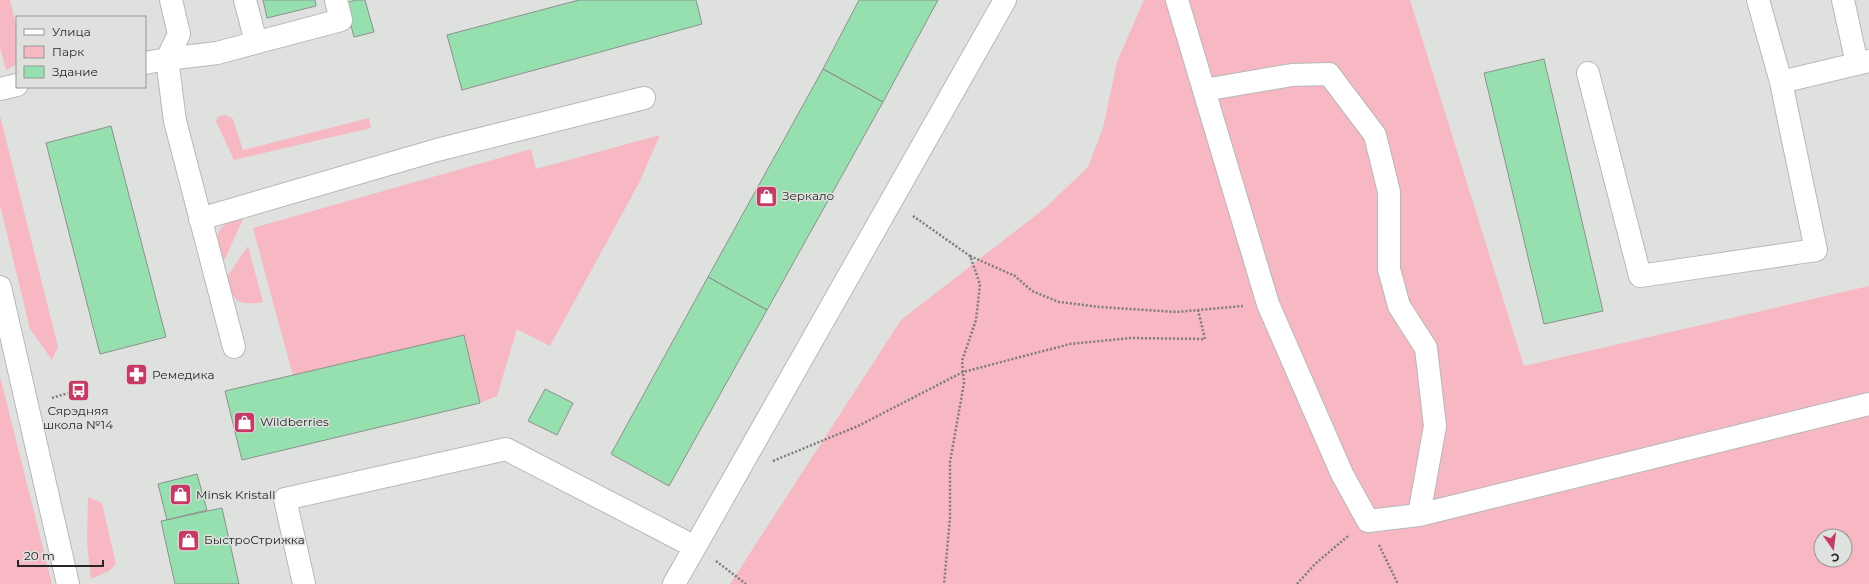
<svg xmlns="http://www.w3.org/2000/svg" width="1869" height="584" font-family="Montserrat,sans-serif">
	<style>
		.green { fill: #f7b7c3; fill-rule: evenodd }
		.building { fill: #96e0b0; stroke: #8e908e }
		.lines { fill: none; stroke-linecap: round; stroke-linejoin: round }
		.minor-casing { stroke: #b6b9b7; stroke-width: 24 }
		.path { stroke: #7b7d7c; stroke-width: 2.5; stroke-dasharray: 2 2; stroke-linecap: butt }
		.minor { stroke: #fff; stroke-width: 22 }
		.labels { text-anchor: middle; stroke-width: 3; stroke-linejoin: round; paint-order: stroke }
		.poi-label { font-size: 12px; fill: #262827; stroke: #dfe1df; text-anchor: start }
	</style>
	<rect width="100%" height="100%" fill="#dfe1df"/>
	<path class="green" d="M 0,0 L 10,0 L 17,29 L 17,64 L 6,70 L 0,47 Z
		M 1144,0 L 1410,0 L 1524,366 L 1869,286 L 1869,584 L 730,584 L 901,320 L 1045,208 L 1088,167 L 1103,128 L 1117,62 ZM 1821,536 L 1845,536 L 1845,560 L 1821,560 Z
		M 226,115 L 233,119 L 243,150 L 369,118 L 371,128 L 234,160 L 216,121 L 219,116 Z
		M 0,116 L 58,347 L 52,360 L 30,329 L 0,205 Z
		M 660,135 L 639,183 L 550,346 L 517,329 L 497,396 L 480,403 L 464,335 L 293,376 L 253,228 L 531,149 L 536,169 Z
		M 244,217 L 223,263 C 216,233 211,227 244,217 Z
		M 248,246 L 263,302 C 237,306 233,302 227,277 Z
		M 0,376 L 52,584 L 0,584 Z
		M 88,497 L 102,503 L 116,564 L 109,571 L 91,579 L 87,544 Z"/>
	<path class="building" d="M 263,0 L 315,0 L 316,6 L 267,18 Z
		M 356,0 L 365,0 L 374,32 L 354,37 L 345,3 Z
		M 579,0 L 696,0 L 702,24 L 462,90 L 447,35 Z
		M 859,0 L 938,0 L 883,102 L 823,69 Z
		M 1544,59 L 1603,311 L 1544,324 L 1484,73 Z
		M 823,69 L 883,102 L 767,310 L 708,277 Z
		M 111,126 L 166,337 L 100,354 L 46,143 Z
		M 708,277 L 767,310 L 669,486 L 611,454 Z
		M 464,335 L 480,403 L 242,460 L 225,391 Z
		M 545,389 L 573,403 L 557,435 L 528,421 Z
		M 197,474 L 207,510 L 167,520 L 158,484 Z
		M 222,508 L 239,584 L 175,584 L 161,521 Z"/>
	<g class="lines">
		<defs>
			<path id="minor" d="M 245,0 L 256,42
				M 1177,0 L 1268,304 L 1342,474 L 1368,521 L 1419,515 L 1869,404
				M 1758,0 L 1781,82 L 1869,61
				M 1843,0 L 1857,64
				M 167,59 L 217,53 L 341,20 L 336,0
				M 167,59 L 179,34 L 171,0
				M 145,63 L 167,59 L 175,121 L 234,347
				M 1588,73 L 1640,276 L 1816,250 L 1781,82
				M 0,89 L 17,85
				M 1204,90 L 1292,75 L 1329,74 L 1375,135 L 1389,192 L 1389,269 L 1399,306 L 1426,348 L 1435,426 L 1419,515
				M 200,219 L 437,150 L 644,98
				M 0,287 L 68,584
				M 304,584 L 285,499 L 506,449 L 695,547
				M 674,584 L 1005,0"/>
		</defs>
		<use href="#minor" class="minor-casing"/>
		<path class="path" d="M 913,216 L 970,256 L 980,284 L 976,320 L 962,361 L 964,383 L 950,462 L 950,518 L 944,584
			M 970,256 L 1015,276 L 1032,291 L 1059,302 L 1100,307 L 1176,312 L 1243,306
			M 52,398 L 78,390
			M 773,461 L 858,426 L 963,372 L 1070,344 L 1131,338 L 1205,339 L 1198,310
			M 1379,545 L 1398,584
			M 716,561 L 746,584
			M 1297,584 L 1315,564 L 1348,536"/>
		<use href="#minor" class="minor"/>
	</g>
	<defs>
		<symbol id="shop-square" viewBox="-11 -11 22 22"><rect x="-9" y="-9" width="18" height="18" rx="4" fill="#c83a66" stroke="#dfe1df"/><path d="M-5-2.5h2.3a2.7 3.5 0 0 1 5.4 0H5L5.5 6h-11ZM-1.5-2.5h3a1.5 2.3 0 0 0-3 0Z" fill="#fff"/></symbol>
		<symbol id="pharmacy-square" viewBox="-11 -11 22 22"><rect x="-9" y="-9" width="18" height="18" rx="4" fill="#c83a66" stroke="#dfe1df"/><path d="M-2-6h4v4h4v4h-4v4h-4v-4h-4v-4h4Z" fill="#fff"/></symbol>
		<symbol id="bus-square" viewBox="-11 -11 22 22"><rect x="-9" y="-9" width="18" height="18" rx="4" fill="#c83a66" stroke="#dfe1df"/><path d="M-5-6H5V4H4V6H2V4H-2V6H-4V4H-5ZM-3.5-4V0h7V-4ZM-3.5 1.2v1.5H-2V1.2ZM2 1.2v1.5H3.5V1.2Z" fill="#fff"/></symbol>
	</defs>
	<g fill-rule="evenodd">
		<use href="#shop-square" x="754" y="184" width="25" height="25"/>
		<use href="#pharmacy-square" x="124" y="362" width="25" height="25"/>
		<use href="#bus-square" x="66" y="378" width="25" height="25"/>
		<use href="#shop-square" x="232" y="410" width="25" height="25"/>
		<use href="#shop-square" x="168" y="482" width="25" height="25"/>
		<use href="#shop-square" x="176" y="528" width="25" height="25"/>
	</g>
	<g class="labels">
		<g class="poi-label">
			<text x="782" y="200">Зеркало</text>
			<text x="152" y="379">Ремедика</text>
			<text x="78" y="415" text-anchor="middle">Сярэдняя<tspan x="78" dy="14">школа №14</tspan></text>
			<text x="260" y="426">Wildberries</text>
			<text x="196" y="499">Minsk Kristall</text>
			<text x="204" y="544">БыстроСтрижка</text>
		</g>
	</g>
	<rect x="16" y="16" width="130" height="72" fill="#dfe1df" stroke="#959795"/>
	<rect x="24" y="29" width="20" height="6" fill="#ffffff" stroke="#959795"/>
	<text x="52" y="36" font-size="12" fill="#262827">Улица</text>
	<rect x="24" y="46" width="20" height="12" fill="#f7b7c3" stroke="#959795"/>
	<text x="52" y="56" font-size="12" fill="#262827">Парк</text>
	<rect x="24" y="66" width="20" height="12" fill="#96e0b0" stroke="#959795"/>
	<text x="52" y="76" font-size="12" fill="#262827">Здание</text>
	<g transform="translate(1833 548) rotate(166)"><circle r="19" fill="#dfe1df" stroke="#959795"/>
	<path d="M0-3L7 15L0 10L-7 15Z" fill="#c83a66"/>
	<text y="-6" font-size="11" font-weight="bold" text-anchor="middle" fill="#262827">С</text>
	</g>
	<path d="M18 560v6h85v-6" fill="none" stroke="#262827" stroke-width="2"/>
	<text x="24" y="560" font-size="12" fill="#262827" stroke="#dfe1df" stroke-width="3" paint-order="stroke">20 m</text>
</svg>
